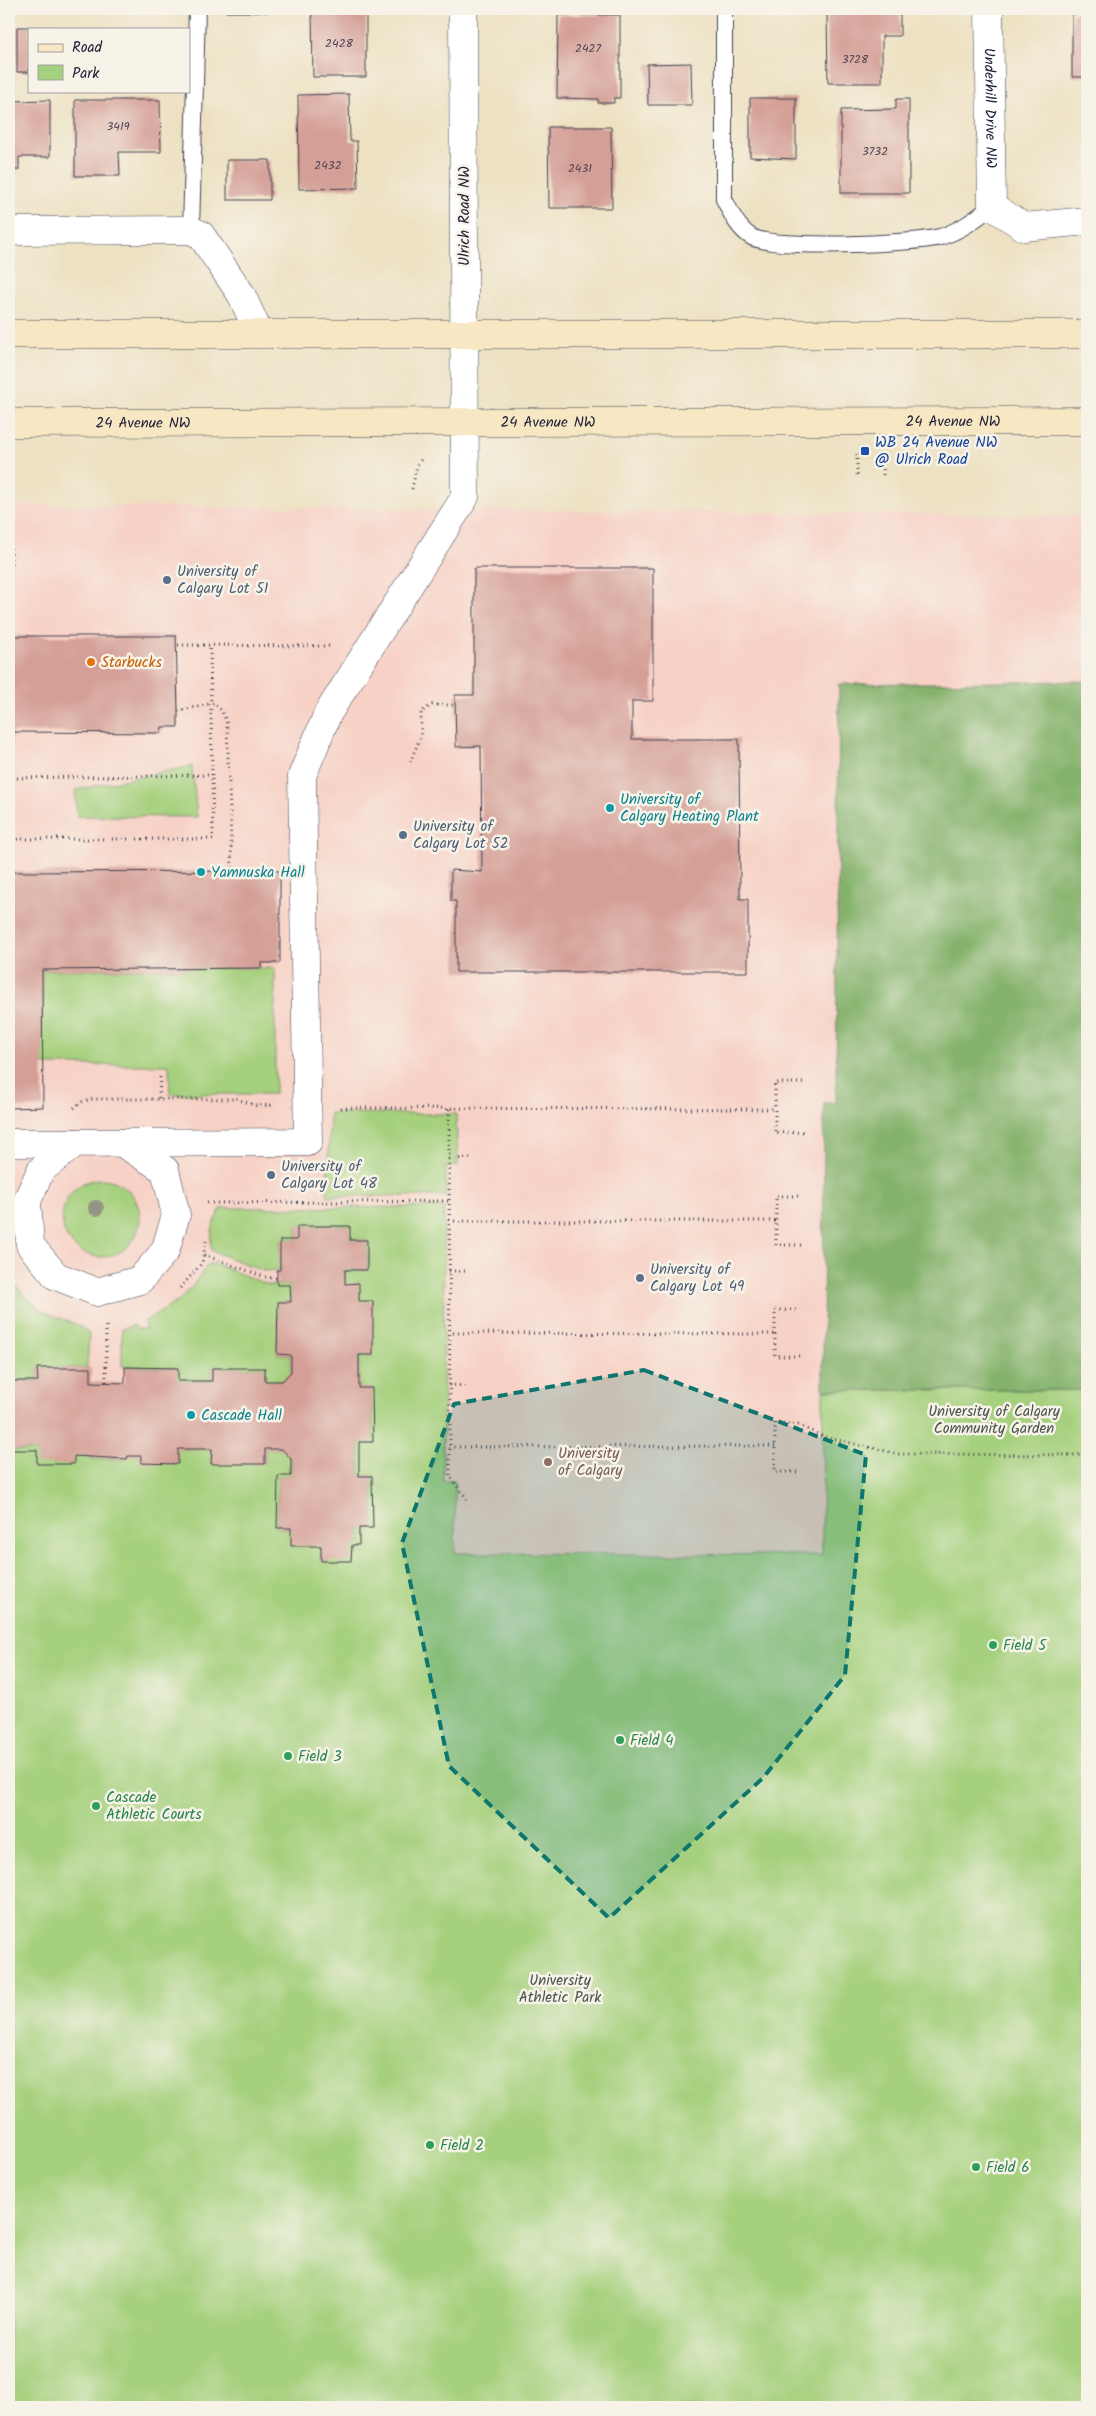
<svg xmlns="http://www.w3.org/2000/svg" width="1096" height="2416" font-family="Kalam,sans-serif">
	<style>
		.built { fill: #f7d1c6 }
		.green { fill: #a5d07d; stroke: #64795c }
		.forest { fill: #84b26c; stroke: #536a54 }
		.building { fill: #d49f96 }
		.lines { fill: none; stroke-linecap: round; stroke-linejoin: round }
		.lane-casing { stroke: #403f4f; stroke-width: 18 }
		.street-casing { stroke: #403f4f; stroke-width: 29 }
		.secondary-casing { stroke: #403f4f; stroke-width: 29 }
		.path { stroke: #403f4f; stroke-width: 3; stroke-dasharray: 1 4; stroke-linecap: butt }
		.lane { stroke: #fff; stroke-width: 16 }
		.street { stroke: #fff; stroke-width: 28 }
		.secondary { stroke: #f7e8c3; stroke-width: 28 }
		.tree { fill: #939583 }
		.marked { fill: #0f766e; fill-opacity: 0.2; stroke: #0f766e; stroke-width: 4; stroke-dasharray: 10 6; stroke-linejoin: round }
		.transit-dot { fill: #1a4fb4; stroke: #f7f3e8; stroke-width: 2 }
		.service-dot { fill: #5c6f8a; stroke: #f7f3e8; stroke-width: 2 }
		.food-dot { fill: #e8710a; stroke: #f7f3e8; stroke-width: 2 }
		.culture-dot { fill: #0f9aa8; stroke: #f7f3e8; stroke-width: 2 }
		.education-dot { fill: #8d6e63; stroke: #f7f3e8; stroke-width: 2 }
		.leisure-dot { fill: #2e9e5b; stroke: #f7f3e8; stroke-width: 2 }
		.labels { text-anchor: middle; stroke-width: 5; stroke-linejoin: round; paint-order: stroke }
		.number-label { font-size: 12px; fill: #4e4152 }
		.street-label { font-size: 15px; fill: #22223b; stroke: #f7f3e8 }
		.transit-label { font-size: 15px; fill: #164399; stroke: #f7f3e8; text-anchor: start }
		.service-label { font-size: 15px; fill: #4e5e75; stroke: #f7f3e8; text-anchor: start }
		.food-label { font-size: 15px; fill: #c56008; stroke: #f7f3e8; text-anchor: start }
		.culture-label { font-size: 15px; fill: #0d838f; stroke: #f7f3e8; text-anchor: start }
		.park-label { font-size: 15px; fill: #49564f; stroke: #f7f3e8 }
		.education-label { font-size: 15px; fill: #785e54; stroke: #f7f3e8; text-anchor: start }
		.leisure-label { font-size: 15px; fill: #27864d; stroke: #f7f3e8; text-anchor: start }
	</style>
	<rect width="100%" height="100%" fill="#f7f3e8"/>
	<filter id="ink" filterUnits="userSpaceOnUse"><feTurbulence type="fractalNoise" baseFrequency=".02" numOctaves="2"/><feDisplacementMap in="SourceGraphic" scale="10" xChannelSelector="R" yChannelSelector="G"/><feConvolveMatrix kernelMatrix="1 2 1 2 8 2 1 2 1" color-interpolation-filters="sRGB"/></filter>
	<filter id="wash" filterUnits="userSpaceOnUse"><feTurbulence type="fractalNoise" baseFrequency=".0096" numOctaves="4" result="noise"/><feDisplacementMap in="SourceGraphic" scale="20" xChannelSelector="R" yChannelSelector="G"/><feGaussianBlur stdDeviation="1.12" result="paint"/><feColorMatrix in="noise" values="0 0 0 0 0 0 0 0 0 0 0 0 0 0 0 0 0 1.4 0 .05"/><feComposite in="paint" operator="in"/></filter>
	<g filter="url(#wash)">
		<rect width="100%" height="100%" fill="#ede1c2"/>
		<path class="built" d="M 9,505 L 1087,516 L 1087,2407 L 9,2407 Z"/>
		<path class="green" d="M 192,766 L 197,817 L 77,816 L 75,790 Z
			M 275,968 L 275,1094 L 170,1094 L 169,1065 L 42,1065 L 42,970 Z
			M 330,1113 L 456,1114 L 458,1166 L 446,1167 L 446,1196 L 327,1196 Z
			M62 1218a39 39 0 1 1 78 0a39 39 0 1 1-78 0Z
			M 444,1207 L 443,1481 L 455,1481 L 455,1553 L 822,1555 L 823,1390 L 1087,1390 L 1087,2407 L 9,2407 L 9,1450 C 37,1450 64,1456 91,1456 L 92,1459 L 127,1459 L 128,1456 L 141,1456 L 141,1463 L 178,1449 L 212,1449 L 211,1463 L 265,1463 L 265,1449 L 282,1449 L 291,1459 L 291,1476 L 278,1476 L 277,1528 L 291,1528 L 321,1546 L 321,1561 L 352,1545 L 359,1545 L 359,1528 L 373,1528 L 372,1476 L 359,1476 L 359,1442 L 373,1441 L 372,1389 L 359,1388 L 359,1355 L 373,1355 L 359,1301 L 345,1284 L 345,1270 L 367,1270 L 367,1240 L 350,1240 L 349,1226 L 297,1226 L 297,1240 L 280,1240 L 280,1270 L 263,1271 L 212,1251 C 208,1240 214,1218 221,1209 L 225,1208 Z
			M 208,1264 L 215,1264 L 269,1285 L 290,1285 L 291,1302 L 278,1302 L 277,1354 L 291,1355 L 291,1372 L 282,1381 L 265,1381 L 265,1368 L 212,1368 L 212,1381 L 178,1381 L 177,1368 L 122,1366 L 122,1329 L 134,1325 L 136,1329 L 146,1329 L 144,1322 L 177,1302 L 192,1287 Z
			M 9,1276 C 20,1292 33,1307 52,1315 C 65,1321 79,1323 89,1334 L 87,1368 L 38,1368 L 38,1381 L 9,1381 Z"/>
		<path class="forest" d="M 1087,681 L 1087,1390 L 823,1390 L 824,1103 L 836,1102 L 839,684 Z"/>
		<g id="blocks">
			<path class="building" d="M 226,9 L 269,9 L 269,12 L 226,12 Z
				M 312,9 L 366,9 L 366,77 L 313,77 Z
				M 827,9 L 900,9 L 900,36 L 882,36 L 882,83 L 828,83 Z
				M 1076,9 L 1087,9 L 1087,77 L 1072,77 L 1072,14 L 1076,14 Z
				M 558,15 L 620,15 L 620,98 L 614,98 L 614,103 L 598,103 L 598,99 L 557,98 Z
				M 17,27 L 57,27 L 57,29 L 29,29 L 29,72 L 17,72 Z
				M 691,63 L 692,105 L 648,105 L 647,64 Z
				M 349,94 L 350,141 L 357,141 L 358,188 L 299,189 L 298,95 Z
				M 750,98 L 796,98 L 796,159 L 750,157 Z
				M 896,99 L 909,99 L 909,193 L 841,193 L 841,110 L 896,109 Z
				M 50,100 L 50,157 L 19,157 L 19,170 L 9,170 L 9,101 Z
				M 75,100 L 160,100 L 161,152 L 119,152 L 120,176 L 75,176 Z
				M 548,127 L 611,127 L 612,208 L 549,208 Z
				M 227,160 L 270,160 L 270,200 L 227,200 Z
				M 474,568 L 653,568 L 653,701 L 632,701 L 632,739 L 739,739 L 740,899 L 748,899 L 748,972 L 456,972 L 456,901 L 451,901 L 451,870 L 482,872 L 481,746 L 456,747 L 455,695 L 474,695 Z
				M 9,636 L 176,636 L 178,711 L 178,727 L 162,727 L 161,733 L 12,732 L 11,872 L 280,871 L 280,963 L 261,963 L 261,968 L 42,970 L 43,1107 L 9,1108 Z
				M 297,1226 L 350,1226 L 350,1240 L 367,1240 L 367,1270 L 345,1270 L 345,1284 L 359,1283 L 359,1301 L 373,1301 L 373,1355 L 359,1355 L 359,1388 L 372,1388 L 373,1442 L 359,1442 L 359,1476 L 372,1476 L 373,1528 L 359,1528 L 359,1545 L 352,1545 L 351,1561 L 321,1561 L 321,1546 L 291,1546 L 291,1528 L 277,1528 L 278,1476 L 291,1476 L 291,1459 L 282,1449 L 265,1449 L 265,1464 L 211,1464 L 212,1449 L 178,1449 L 178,1464 L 141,1463 L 141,1456 L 128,1456 L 127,1459 L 74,1456 L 74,1464 L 37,1464 L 37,1450 L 9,1450 L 9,1381 L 38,1381 L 37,1368 L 91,1368 L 91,1382 L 125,1383 L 125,1367 L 178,1368 L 178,1381 L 212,1381 L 212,1368 L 265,1368 L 265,1381 L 282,1381 L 291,1372 L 291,1355 L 277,1354 L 278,1302 L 291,1302 L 290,1285 L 277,1285 L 277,1270 L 280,1270 L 280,1240 L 297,1240 Z"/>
		</g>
	</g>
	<g filter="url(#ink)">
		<use href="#blocks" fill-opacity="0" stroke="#403f4f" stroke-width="1"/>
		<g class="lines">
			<defs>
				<path id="lane" d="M 724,9 L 724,199 C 731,213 737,227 750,236 C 770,250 913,244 940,237 C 960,231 976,219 992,206
					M 191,230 L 197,9"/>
				<g id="street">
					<path id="s1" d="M 989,9 L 992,206 L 1024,227 L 1087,221"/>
					<path d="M 9,231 L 191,230 L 201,235 L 241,294 L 259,333"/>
					<path d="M 9,1143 L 308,1142 L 302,776 L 328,713 L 465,497 L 463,9"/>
					<path d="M 75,1143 L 41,1170 L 27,1201 L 30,1245 L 56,1276 L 97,1292 L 140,1280 L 165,1251 L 176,1215 L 165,1170 L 122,1143"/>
				</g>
				<g id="secondary">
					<path d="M 9,334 L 1087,334"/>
					<path id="s2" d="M 9,423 L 1087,421"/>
				</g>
			</defs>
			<use href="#lane" class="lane-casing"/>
			<use href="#street" class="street-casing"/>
			<use href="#secondary" class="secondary-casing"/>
			<path class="path" d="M 857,454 L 857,478
				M 10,473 L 11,569
				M 883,475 L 884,456
				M 412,489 L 417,465 L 423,457
				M 178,645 L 331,646
				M 178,711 L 214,703 L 222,711 L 227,724 L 232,871
				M 410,762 L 421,736 L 421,712 L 432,705 L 455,705
				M 12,778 L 212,775
				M 12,839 L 213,839 L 210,645
				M 159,1098 L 160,1077
				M 74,1108 L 81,1102 L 93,1099 L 237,1099 L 257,1106 L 271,1105 L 273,1103
				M 341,1108 L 775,1109
				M 449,1109 L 450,1476 L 467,1499
				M 803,1132 L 775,1133 L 775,1083 L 805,1083
				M 449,1159 L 471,1158
				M 207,1203 L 449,1201
				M 449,1221 L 776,1221
				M 801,1245 L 776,1245 L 776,1196 L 802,1196
				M 204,1255 L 265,1277 L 277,1278
				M 449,1271 L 466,1271
				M 180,1288 L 202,1263 L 206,1241
				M 448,1333 L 775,1334
				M 799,1356 L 775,1356 L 775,1310 L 800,1310
				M 106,1382 L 106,1325
				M 449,1385 L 468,1386
				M 449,1447 L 775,1446
				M 797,1472 L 775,1472 L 775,1422 L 798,1425 L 824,1437 L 899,1454 L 1087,1455"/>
			<use href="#lane" class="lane"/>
			<use href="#street" class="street"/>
			<use href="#secondary" class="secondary"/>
		</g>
		<circle class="tree" cx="96" cy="1208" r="8"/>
	</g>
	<path class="marked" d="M 644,1370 L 866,1455 L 845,1675 L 763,1778 L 609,1918 L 449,1766 L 402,1543 L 454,1404 Z"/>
	<rect class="transit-dot" x="860" y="446" width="10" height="10" rx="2.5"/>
	<g class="service-dot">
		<circle cx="167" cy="580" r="5"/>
		<circle cx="403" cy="835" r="5"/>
		<circle cx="271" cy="1175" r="5"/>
		<circle cx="640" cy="1278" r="5"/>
	</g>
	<circle class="food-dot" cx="91" cy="662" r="5"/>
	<g class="culture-dot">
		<circle cx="610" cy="808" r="5"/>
		<circle cx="201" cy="872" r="5"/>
		<circle cx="191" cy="1415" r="5"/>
	</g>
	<circle class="education-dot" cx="548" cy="1462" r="5"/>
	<g class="leisure-dot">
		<circle cx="993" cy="1645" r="5"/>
		<circle cx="620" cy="1740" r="5"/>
		<circle cx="288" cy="1756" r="5"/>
		<circle cx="96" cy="1806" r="5"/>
		<circle cx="430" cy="2145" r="5"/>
		<circle cx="976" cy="2167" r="5"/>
	</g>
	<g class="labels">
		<g class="number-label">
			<text x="339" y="47">2428</text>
			<text x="588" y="52">2427</text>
			<text x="855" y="63">3728</text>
			<text x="118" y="130">3419</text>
			<text x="875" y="155">3732</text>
			<text x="328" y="169">2432</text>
			<text x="580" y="172">2431</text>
		</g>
		<g class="street-label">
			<text dy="5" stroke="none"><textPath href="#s1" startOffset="99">Underhill Drive NW</textPath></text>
			<text transform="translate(464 216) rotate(-90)" y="5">Ulrich Road NW</text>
			<text dy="5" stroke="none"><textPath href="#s2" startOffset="944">24 Avenue NW</textPath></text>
			<text dy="5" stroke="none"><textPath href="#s2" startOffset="134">24 Avenue NW</textPath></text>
			<text dy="5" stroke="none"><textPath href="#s2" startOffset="539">24 Avenue NW</textPath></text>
		</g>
		<g class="transit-label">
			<text x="875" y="447">WB 24 Avenue NW<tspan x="875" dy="17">@ Ulrich Road</tspan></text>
		</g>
		<g class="service-label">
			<text x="177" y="576">University of<tspan x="177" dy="17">Calgary Lot 51</tspan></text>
			<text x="413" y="831">University of<tspan x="413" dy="17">Calgary Lot 52</tspan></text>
			<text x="281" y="1171">University of<tspan x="281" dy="17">Calgary Lot 48</tspan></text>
			<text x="650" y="1274">University of<tspan x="650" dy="17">Calgary Lot 49</tspan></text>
		</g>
		<g class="food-label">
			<text x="101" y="667">Starbucks</text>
		</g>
		<g class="culture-label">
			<text x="620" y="804">University of<tspan x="620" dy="17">Calgary Heating Plant</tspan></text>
			<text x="211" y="877">Yamnuska Hall</text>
			<text x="201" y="1420">Cascade Hall</text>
		</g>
		<g class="park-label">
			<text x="994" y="1416">University of Calgary<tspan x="994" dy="17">Community Garden</tspan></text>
			<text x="560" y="1985">University<tspan x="560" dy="17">Athletic Park</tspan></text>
		</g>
		<g class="education-label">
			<text x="558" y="1458">University<tspan x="558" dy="17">of Calgary</tspan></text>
		</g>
		<g class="leisure-label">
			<text x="1003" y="1650">Field 5</text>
			<text x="630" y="1745">Field 4</text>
			<text x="298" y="1761">Field 3</text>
			<text x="106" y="1802">Cascade<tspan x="106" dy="17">Athletic Courts</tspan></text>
			<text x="440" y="2150">Field 2</text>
			<text x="986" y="2172">Field 6</text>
		</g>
	</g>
	<rect width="1096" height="2416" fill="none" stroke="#f7f3e8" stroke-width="30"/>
	<rect x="28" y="28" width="162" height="65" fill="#f7f3e8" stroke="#a29fa3"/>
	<rect x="38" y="44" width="25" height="8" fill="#f7e8c3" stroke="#a29fa3"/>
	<text x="72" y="52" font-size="15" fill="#22223b">Road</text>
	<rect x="38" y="65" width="25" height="15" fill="#a5d07d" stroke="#a29fa3"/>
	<text x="72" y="78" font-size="15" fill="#22223b">Park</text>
</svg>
